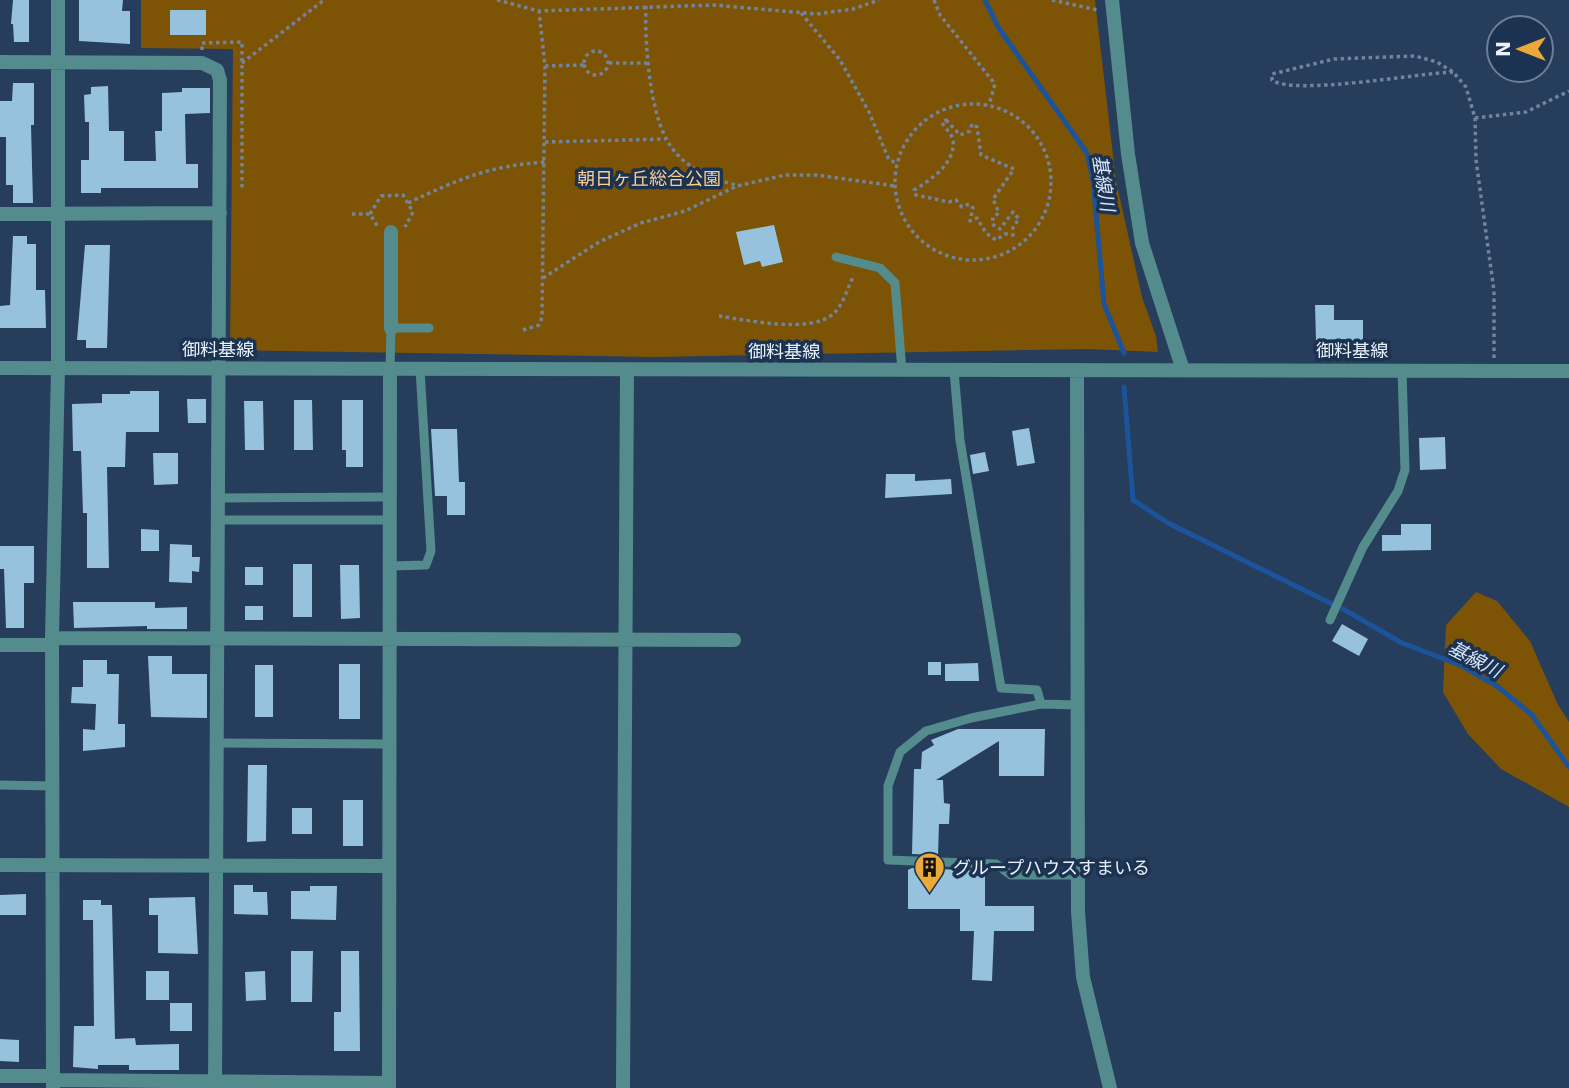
<svg xmlns="http://www.w3.org/2000/svg" width="1569" height="1088" font-family="'DejaVu Sans','Noto Sans JP',sans-serif">
	<style>
		.green { fill: #7d5405 }
		.lines { fill: none; stroke-linecap: round; stroke-linejoin: round }
		.stream { stroke: #1b549b; stroke-width: 5 }
		.building { fill: #96c2de }
		.path { stroke: #72839b; stroke-width: 3.5; stroke-dasharray: 3.5 3.5; stroke-linecap: butt }
		.service { stroke: #548b8c; stroke-width: 9 }
		.pedestrian { stroke: #548b8c; stroke-width: 14 }
		.minor { stroke: #548b8c; stroke-width: 14 }
		.tertiary { stroke: #548b8c; stroke-width: 14 }
		.labels { text-anchor: middle; stroke-width: 7; stroke-linejoin: round; paint-order: stroke }
		.park-label { font-size: 18px; fill: #fbcf8e; stroke: #1c3251 }
		.street-label { font-size: 18px; fill: #e8f1fd; stroke: #1c3251 }
		.poi-label { font-size: 18px; fill: #e8f1fd; stroke: #1c3251; text-anchor: start }
		.water-label { font-size: 19px; font-style: italic; fill: #d6e5fa; stroke: #1c3251 }
	</style>
	<rect width="100%" height="100%" fill="#263d5c"/>
	<path class="green" d="M 141,0 L 1095,0 L 1116,181 L 1142,297 L 1156,336 L 1158,352 L 1088,349 L 654,357 L 230,350 L 233,49 L 141,48 Z
		M 1476,592 L 1497,601 L 1530,641 L 1558,705 L 1569,722 L 1569,807 L 1501,769 L 1468,734 L 1443,692 L 1446,625 Z"/>
	<g class="lines">
		<path class="stream" d="M 985,0 L 998,27 L 1087,153 L 1093,180 L 1104,304 L 1124,353
			M 1124,387 L 1133,500 L 1168,523 L 1332,604
			M 1343,609 L 1402,643 L 1460,665 L 1497,686 L 1532,715 L 1569,767"/>
	</g>
	<path class="building" d="M 13,0 L 29,0 L 29,42 L 14,42 L 13,24 L 11,24 Z
		M 79,0 L 123,0 L 122,11 L 130,11 L 130,44 L 79,41 Z
		M 170,10 L 206,10 L 206,35 L 170,35 Z
		M 13,83 L 34,83 L 34,125 L 31,125 L 33,203 L 13,203 L 13,185 L 6,185 L 6,137 L 0,137 L 0,101 L 12,101 Z
		M 108,86 L 109,131 L 124,131 L 124,161 L 156,161 L 155,131 L 162,131 L 162,93 L 182,92 L 182,88 L 210,88 L 210,113 L 185,114 L 186,164 L 198,164 L 198,188 L 101,188 L 101,193 L 81,193 L 81,160 L 89,160 L 89,122 L 85,122 L 84,95 L 91,94 L 91,87 Z
		M 774,225 L 783,262 L 762,267 L 760,261 L 744,265 L 736,232 Z
		M 13,236 L 27,236 L 27,244 L 36,244 L 36,290 L 45,290 L 46,328 L 0,328 L 0,306 L 10,305 Z
		M 85,245 L 110,245 L 107,348 L 86,348 L 86,340 L 77,340 Z
		M 1315,305 L 1334,305 L 1334,320 L 1363,320 L 1363,347 L 1345,347 L 1345,339 L 1316,340 Z
		M 130,391 L 159,391 L 159,432 L 126,432 L 125,467 L 107,467 L 109,568 L 87,568 L 87,513 L 83,513 L 81,451 L 73,451 L 72,404 L 102,403 L 102,394 L 130,394 Z
		M 187,399 L 206,399 L 206,423 L 188,423 Z
		M 294,400 L 312,400 L 313,450 L 294,450 Z
		M 342,400 L 363,400 L 363,467 L 346,467 L 346,450 L 342,450 Z
		M 244,401 L 263,401 L 264,450 L 245,450 Z
		M 1029,428 L 1035,463 L 1017,466 L 1012,431 Z
		M 431,429 L 457,429 L 459,482 L 465,482 L 465,515 L 447,515 L 447,496 L 435,496 Z
		M 1445,437 L 1446,469 L 1420,470 L 1419,438 Z
		M 985,452 L 989,471 L 973,474 L 970,455 Z
		M 153,453 L 178,453 L 178,484 L 154,485 Z
		M 886,474 L 915,474 L 915,481 L 951,479 L 952,494 L 885,498 Z
		M 1401,524 L 1431,524 L 1431,550 L 1382,551 L 1382,535 L 1401,535 Z
		M 141,529 L 159,530 L 159,551 L 141,551 Z
		M 170,544 L 192,545 L 192,557 L 200,557 L 199,572 L 192,571 L 192,583 L 169,582 Z
		M 0,546 L 34,546 L 34,583 L 24,583 L 24,628 L 6,628 L 4,569 L 0,569 Z
		M 293,564 L 312,564 L 312,617 L 293,617 Z
		M 340,565 L 359,565 L 360,618 L 341,619 Z
		M 245,567 L 263,567 L 263,585 L 245,585 Z
		M 73,602 L 155,602 L 155,608 L 187,607 L 187,629 L 147,629 L 147,626 L 74,628 Z
		M 245,606 L 263,606 L 263,620 L 245,620 Z
		M 1342,624 L 1368,639 L 1359,656 L 1332,641 Z
		M 148,656 L 172,656 L 172,674 L 207,674 L 207,718 L 151,717 Z
		M 83,660 L 107,660 L 107,674 L 119,674 L 118,724 L 125,724 L 125,747 L 83,751 L 83,729 L 95,730 L 96,704 L 71,703 L 72,687 L 83,687 Z
		M 928,662 L 941,662 L 941,675 L 928,675 Z
		M 978,663 L 979,681 L 945,681 L 945,664 Z
		M 339,664 L 360,664 L 360,719 L 339,719 Z
		M 255,665 L 273,665 L 273,717 L 255,717 Z
		M 958,729 L 1045,729 L 1044,776 L 999,776 L 999,741 L 936,780 L 943,780 L 944,803 L 950,804 L 949,824 L 939,824 L 938,855 L 912,854 L 914,769 L 921,769 L 922,752 L 934,745 L 931,740 Z
		M 248,765 L 267,765 L 266,841 L 247,842 Z
		M 343,800 L 363,800 L 363,846 L 343,846 Z
		M 292,808 L 312,808 L 312,834 L 292,834 Z
		M 912,868 L 985,871 L 985,906 L 1034,906 L 1034,931 L 994,931 L 992,981 L 972,980 L 974,931 L 960,931 L 960,909 L 908,909 L 908,870 Z
		M 234,885 L 253,885 L 253,892 L 267,892 L 268,915 L 234,914 Z
		M 310,886 L 337,886 L 336,920 L 291,919 L 291,891 L 310,891 Z
		M 26,894 L 26,915 L 0,915 L 0,895 Z
		M 195,897 L 198,954 L 158,953 L 158,915 L 149,915 L 149,898 Z
		M 83,900 L 101,900 L 101,905 L 112,905 L 115,1039 L 135,1038 L 136,1045 L 179,1044 L 179,1070 L 129,1070 L 129,1065 L 98,1065 L 98,1069 L 73,1067 L 74,1026 L 94,1026 L 93,920 L 83,920 Z
		M 291,951 L 313,951 L 312,1002 L 291,1002 Z
		M 341,951 L 359,951 L 360,1051 L 334,1051 L 334,1012 L 341,1012 Z
		M 146,971 L 169,971 L 169,1000 L 146,1000 Z
		M 265,971 L 266,1000 L 246,1001 L 245,972 Z
		M 170,1003 L 192,1003 L 192,1031 L 170,1031 Z
		M 0,1039 L 19,1040 L 19,1062 L 0,1061 Z"/>
	<g class="lines">
		<path class="path" d="M 497,0 L 539,11 L 713,5 L 817,14 L 853,9 L 879,0
			M 934,0 L 940,15 L 995,84 L 989,105
			M 1052,0 L 1098,10
			M 646,6 C 645,34 647,59 651,87 C 661,145 676,168 735,185
			M 801,13 L 840,60 L 869,112 L 889,160 L 897,163
			M 202,50 L 202,43 L 242,42 L 242,191
			M584 63a12 12 0 1 1 24 0a12 12 0 1 1-24 0Z
			M 242,63 L 324,0
			M 609,63 L 647,63
			M 545,66 L 584,65
			M 1453,72 C 1420,73 1293,96 1272,80 L 1272,74 L 1334,59 L 1415,56 L 1437,62 L 1453,72 L 1466,87 L 1475,118 L 1476,160 L 1494,291 L 1494,358
			M895 182a78 78 0 1 1 156 0a78 78 0 1 1-156 0Z
			M 1475,118 L 1526,112 L 1569,91
			M 946,120 L 960,135 L 970,131 L 972,124 L 977,127 L 981,155 L 1014,169 L 993,199 L 999,213 L 993,217 L 992,224 L 1000,229 L 1013,212 L 1019,219 L 1013,227 L 1013,235 L 1005,234 L 996,240 L 986,233 L 977,218 L 970,221 L 973,208 L 969,204 L 962,207 L 956,200 L 949,202 L 916,195 L 914,190 C 931,180 956,163 953,140 C 952,133 944,128 942,122 Z
			M 545,142 L 665,139
			M 408,203 C 459,179 488,166 545,162
			M 352,214 L 370,214 L 378,227
			M 370,214 L 381,196 L 403,195 L 413,212 L 405,227
			M 543,278 L 599,242 L 641,223 L 685,211 L 737,186 L 785,175 L 817,175 L 895,186
			M 719,316 C 747,320 810,334 833,314 C 843,306 848,286 854,275
			M 523,330 L 539,325 L 542,317 L 545,66 L 539,11"/>
		<path class="service" d="M 836,257 L 880,268 L 895,283 L 902,371
			M 390,370 L 391,328 L 429,328
			M 954,371 L 960,440 L 1001,688 L 1037,690 L 1041,704 L 1077,705
			M 219,498 L 390,497
			M 219,520 L 390,520
			M 390,566 L 426,565 L 431,551 L 420,369
			M 1330,620 L 1363,547 L 1398,491 L 1405,470 L 1402,370
			M 1041,704 L 971,718 L 926,731 L 900,752 L 888,786 L 888,860 L 996,864 L 1011,875 L 1077,875
			M 218,743 L 389,744
			M 0,785 L 53,786"/>
		<path class="pedestrian" d="M 391,232 L 391,328"/>
		<path class="minor" d="M 0,62 L 202,63 L 217,70 L 220,80 L 215,1088
			M 0,214 L 220,213
			M 52,638 L 734,640
			M 0,645 L 52,645
			M 0,865 L 389,866
			M 0,1076 L 53,1076
			M 53,1080 L 389,1083
			M 53,1088 L 52,638 L 58,369 L 58,0
			M 389,1088 L 390,370
			M 623,1088 L 627,370"/>
		<path class="tertiary" d="M 1112,0 L 1128,154 L 1142,243 L 1183,370
			M 0,368 L 1569,371
			M 1077,370 L 1078,912 L 1083,977 L 1110,1088"/>
	</g>
	<defs>
		<symbol id="building-pin" viewBox="-11 -11 22 30"><path d="M0 17L-7.5 6A9.5 9.5 0 1 1 7.5 6Z" fill="#eba93a" stroke="#1c3251"/><path d="M-4-6H4V6H1V3H-1V6H-4ZM-2.5-4.3h1.7v1.8h-1.7ZM.8-4.3h1.7v1.8H.8ZM-2.5-1h1.7V.8h-1.7ZM.8-1h1.7V.8H.8Z" fill="#111"/></symbol>
	</defs>
	<g fill-rule="evenodd">
		<use href="#building-pin" x="912" y="850" width="35" height="47"/>
	</g>
	<g class="labels">
		<g class="park-label">
			<text x="649" y="185">朝日ヶ丘総合公園</text>
		</g>
		<g class="street-label">
			<text x="218" y="356">御料基線</text>
			<text x="1352" y="357">御料基線</text>
			<text x="784" y="358">御料基線</text>
		</g>
		<g class="poi-label">
			<text x="953" y="874">グループハウスすまいる</text>
		</g>
		<g class="water-label">
			<text transform="translate(1104 183) rotate(81)" y="7">基線川</text>
			<text transform="translate(1475 659) rotate(27)" y="7">基線川</text>
		</g>
	</g>
	<g transform="translate(1520 49) rotate(270)"><circle r="33" fill="#1c3251" stroke="#6e7e96" stroke-width="2"/>
	<path d="M0-5L12 26L0 18L-12 26Z" fill="#eba93a"/>
	<text y="-10" font-size="19" font-weight="bold" text-anchor="middle" fill="#e8f1fd">N</text>
	</g>
</svg>
